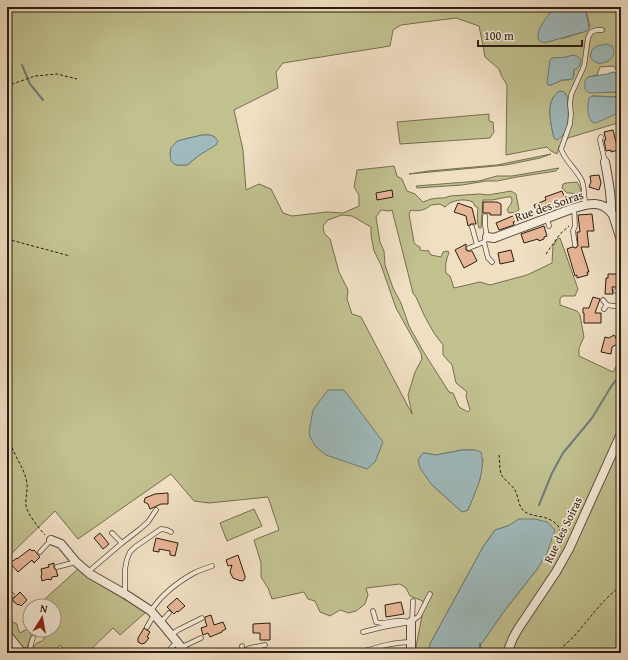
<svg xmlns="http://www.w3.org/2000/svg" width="628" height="660" font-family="'Gentium Book Plus',serif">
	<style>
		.green { fill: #c1c08f; stroke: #766e50; fill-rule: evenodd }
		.water { fill: #9ebabc; stroke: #707b78 }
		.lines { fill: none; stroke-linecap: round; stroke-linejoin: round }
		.stream { stroke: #707b78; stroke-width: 2 }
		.building { fill: #e7b697; stroke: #2a1c11 }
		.service-casing { stroke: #5c4d3e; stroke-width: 5.5 }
		.minor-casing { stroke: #5c4d3e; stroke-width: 10 }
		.path { stroke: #2a1c11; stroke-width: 1; stroke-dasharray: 3 2; stroke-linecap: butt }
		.service { stroke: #f5ead8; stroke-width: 4 }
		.minor { stroke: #f5ead8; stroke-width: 8 }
		.labels { text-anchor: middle; stroke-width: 3.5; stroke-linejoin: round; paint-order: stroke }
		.street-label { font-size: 12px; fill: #2a1c11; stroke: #f5ead8 }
	</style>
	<rect width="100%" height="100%" fill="#f0dfc3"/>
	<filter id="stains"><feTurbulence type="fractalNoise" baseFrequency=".005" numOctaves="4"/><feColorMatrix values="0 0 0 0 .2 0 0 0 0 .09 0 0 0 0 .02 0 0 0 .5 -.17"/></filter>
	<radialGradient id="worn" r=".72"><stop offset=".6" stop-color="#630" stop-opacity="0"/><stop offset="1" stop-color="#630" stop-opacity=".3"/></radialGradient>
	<path class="green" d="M 7,7 L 556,7 L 550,12 L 561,39 L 587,31 L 590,26 L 585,7 L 621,7 L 621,122 L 568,138 L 564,144 L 559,146 L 558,151 L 557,154 L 551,151 L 547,147 L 506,155 L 507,85 L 501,75 L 499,69 L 485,57 L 484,51 L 479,26 L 456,18 L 401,25 L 393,30 L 390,46 L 283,63 L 276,72 L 278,88 L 234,110 L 243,150 L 246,190 L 259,184 L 271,189 L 283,213 L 292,216 L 327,212 L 343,213 L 359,206 L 359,195 L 354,187 L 356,176 L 357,170 L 394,166 L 397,176 L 402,179 L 407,191 L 415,194 L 423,202 L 431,199 L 439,198 L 444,198 L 450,196 L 480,194 L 488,195 L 511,191 L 516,194 L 519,210 L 516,212 L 509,213 L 507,210 C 509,206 514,202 511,197 L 507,197 L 492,200 L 483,200 L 481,228 L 479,228 C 477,223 477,214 478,208 L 475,206 L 473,202 C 464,198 451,200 445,207 L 440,204 L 431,205 C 426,210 417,212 411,210 L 409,214 L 414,242 L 416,245 L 420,247 L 420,250 L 426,251 L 428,250 L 431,255 L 441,257 L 443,252 L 448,251 L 449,253 C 446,259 445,266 446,273 L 450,276 L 454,288 L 480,282 L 490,285 L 527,275 L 552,263 L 553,246 L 557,239 L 560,238 L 578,289 L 575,296 L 562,296 L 560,299 L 560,305 L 577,311 L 580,315 L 584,337 L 579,348 L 579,356 L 613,372 L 621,357 L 621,653 L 476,653 L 475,652 L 505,610 L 538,568 L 519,519 L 508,526 L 495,530 L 483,547 L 430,644 L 428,653 L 417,653 L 416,647 L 422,616 L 423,601 L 410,596 L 406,588 L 400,584 L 366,588 L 368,595 L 365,604 L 356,611 L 349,613 L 340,610 L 330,616 L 320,612 L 315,601 L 308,599 L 304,592 L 272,599 L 268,588 L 261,577 L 261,563 L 254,540 L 279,530 L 268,497 L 209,503 L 194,501 L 171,474 L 78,539 L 55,511 L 7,558 ZM 572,55 L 577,68 L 574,70 L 574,75 L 569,80 L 562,80 L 551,85 L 548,85 L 562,58 L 567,57 ZM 614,66 L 620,77 L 616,92 L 597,92 L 588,77 L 597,75 L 600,67 ZM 560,91 L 564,92 L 567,96 L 568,123 L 554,138 C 551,124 544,100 560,91 ZM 593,96 L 617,97 L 618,113 L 607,117 ZM 202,135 L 210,135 L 215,137 L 198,156 L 187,165 L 177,165 L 170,154 C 174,138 188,139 202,135 ZM 381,210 L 389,211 L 392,210 L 413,293 L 416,297 L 424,315 L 434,333 L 443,345 L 443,355 L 452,365 L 456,383 L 467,392 L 466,396 L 470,410 L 468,412 L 459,407 L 453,393 L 449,392 L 423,351 L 409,326 L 401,303 L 393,288 L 385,265 L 384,251 L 380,242 L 376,217 ZM 342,215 L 352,216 L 371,227 L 371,235 L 374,251 L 381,265 L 396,308 L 421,353 L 422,359 L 415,372 L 408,395 L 412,414 L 361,317 L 352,314 L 347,299 L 348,290 L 339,272 L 330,239 L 324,233 L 323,226 L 328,220 ZM 462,450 L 475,450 L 483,459 L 480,479 L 468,510 L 462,512 L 431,484 L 423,453 L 436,455 Z
		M 489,114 L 489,121 L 493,122 L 494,132 L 490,138 L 400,144 L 397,122 Z
		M 551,154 L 540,158 L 506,165 L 409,174 L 428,171 L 497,165 Z
		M 559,168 L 556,171 L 517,177 L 497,181 L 486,181 L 462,185 L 417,188 L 416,186 L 479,181 L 497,176 L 512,176 Z
		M 577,182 C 580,186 582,191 580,196 L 577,196 C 574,193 571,193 567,193 L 562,188 L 563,184 L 566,183 Z
		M 254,509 L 262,526 L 227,541 L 220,523 Z
		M 78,569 L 87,577 L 146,612 L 120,635 L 113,628 L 88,652 L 75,649 L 71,653 L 68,653 L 60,645 L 52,653 L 32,653 L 34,646 L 37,643 L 42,641 L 45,637 L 47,630 L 54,630 L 54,606 L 37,606 Z
		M 13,622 L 17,624 L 18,629 L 20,633 L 29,628 L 30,628 L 30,630 L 32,630 L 31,636 L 27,648 L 22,647 L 8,628 L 9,625 Z"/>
	<path class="water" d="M 556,7 L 585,7 L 589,28 L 587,31 L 544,43 C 543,43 540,41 539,40 C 534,31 550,12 556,7 Z
		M 606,44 L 612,46 C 613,49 615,52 613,56 C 610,62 600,65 595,62 C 593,61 591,58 590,56 L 592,50 L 597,46 Z
		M 572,55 L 577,56 L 581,60 C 580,65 579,68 574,70 L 573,79 L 562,80 L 551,85 L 548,85 L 547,82 L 550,60 L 552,58 L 567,57 Z
		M 613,72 L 617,73 L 620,77 L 619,91 L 616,92 L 589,93 L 585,89 L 585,81 L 588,77 L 607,74 Z
		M 560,91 L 564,92 L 567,96 C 568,109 572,132 557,140 L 554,138 C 551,124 544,100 560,91 Z
		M 592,96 L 617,97 C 620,101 621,109 618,113 L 596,123 L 592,122 C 587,115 587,106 589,98 Z
		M 202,135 C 210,135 213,134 218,141 L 216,145 L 198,156 L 187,165 L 177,165 L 174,164 L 171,161 L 170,154 L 171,148 L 177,141 Z
		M 328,390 L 344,390 L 383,442 L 375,462 L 367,469 L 326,455 L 316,447 L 310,437 L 309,432 L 313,410 Z
		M 462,450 L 475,450 L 481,452 C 486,472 475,492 468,510 L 462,512 L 431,484 L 420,468 L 418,460 L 423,453 L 436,455 Z
		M 519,519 L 535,519 L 547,522 L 555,530 L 547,553 L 538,568 L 505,610 L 475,653 L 428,653 L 430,644 L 483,547 L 495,530 L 508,526 Z"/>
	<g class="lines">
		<path class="stream" d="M 22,65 L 30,84 L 43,100
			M 539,505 L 552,473 L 563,453 L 592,418 L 612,385 L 621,375
			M 480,644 L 481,653"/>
	</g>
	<path class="building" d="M 613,130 L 618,150 L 611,152 L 611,150 L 606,151 L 604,140 L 606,140 L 604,132 Z
		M 599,175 L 601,183 L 599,190 L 589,187 L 591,182 L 590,176 Z
		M 392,190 L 393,197 L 377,200 L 376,193 Z
		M 562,191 L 567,203 L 537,213 L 534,205 L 546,200 L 545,197 Z
		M 483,202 L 497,202 L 501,204 L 501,215 L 490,215 L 490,213 L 483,213 Z
		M 458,203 L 472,208 L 476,224 L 471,224 L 468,226 L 466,216 L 454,212 Z
		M 592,214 L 594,231 L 587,231 L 589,247 L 581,247 L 589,272 L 587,272 L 588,275 L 577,278 L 577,275 L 575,276 L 567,249 L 572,247 L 576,248 L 578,246 L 577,232 L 580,232 L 578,215 Z
		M 515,215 L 517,221 L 513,222 L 514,225 L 499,230 L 496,223 Z
		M 544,226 L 547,236 L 544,237 L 544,239 L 539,241 L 538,239 L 524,243 L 521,234 Z
		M 466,244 L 466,250 L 468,251 L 472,251 L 477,261 L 464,268 L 455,250 Z
		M 511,250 L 514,261 L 500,264 L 498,253 Z
		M 608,274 L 619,274 L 619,287 L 612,287 L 613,294 L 605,294 L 606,278 L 608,278 Z
		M 593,297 L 600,299 L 595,313 L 601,313 L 601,323 L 584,323 L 584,313 L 583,313 L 583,308 L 589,308 Z
		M 614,335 L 619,343 L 612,347 L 611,354 L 601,352 L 605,337 L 609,338 Z
		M 168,493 L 168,504 L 161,504 L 150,509 L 148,504 L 144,502 L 145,498 L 155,494 Z
		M 100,533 L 109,544 L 103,549 L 94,538 Z
		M 156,538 L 178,543 L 175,556 L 170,555 L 170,551 L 159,549 L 159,552 L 153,551 Z
		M 30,549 L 32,551 L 34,550 L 40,557 L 34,563 L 32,560 L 18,572 L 10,563 L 17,558 L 17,559 Z
		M 238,555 L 245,576 L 245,578 L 244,580 L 242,581 L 238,580 L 233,578 L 230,572 L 232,565 L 228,566 L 226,560 Z
		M 54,563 L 54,568 L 56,570 L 58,576 L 52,577 L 51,580 L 48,579 L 42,581 L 41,576 L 42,574 L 41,569 L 49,567 L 48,565 Z
		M 20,592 L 27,600 L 21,606 L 19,604 L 18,605 L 14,602 L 12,599 L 14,598 Z
		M 177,598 L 185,606 L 178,612 L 177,611 L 174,614 L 167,607 Z
		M 401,602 L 404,614 L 386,617 L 385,605 Z
		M 211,615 L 214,625 L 223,622 L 226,629 L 222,631 L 222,632 L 210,637 L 208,633 L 203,635 L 201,628 L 207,626 L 205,620 L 205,617 Z
		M 270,623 L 270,640 L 260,640 L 260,633 L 253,633 L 253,624 Z
		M 144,628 L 150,632 L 147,637 L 149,638 L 145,643 L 142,644 L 138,642 L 138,638 Z"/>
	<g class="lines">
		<defs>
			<path id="service" d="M 601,137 L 600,140 L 605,162
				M 586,204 C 583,196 585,185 581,179 C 575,168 565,161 561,149 L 570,124 L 571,114 L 570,104 L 571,95 L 584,66 L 588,38 L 591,32 L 597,30 L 602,30
				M 574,208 L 575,226 L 573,231 L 575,245
				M 547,218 L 549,226
				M 472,227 L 477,245
				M 484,242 L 488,258 L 492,262
				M 469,248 L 484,242 L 487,237 L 485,225 L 485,216
				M 616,291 L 621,293
				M 603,300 L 607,305
				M 604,309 L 607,305 L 621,307
				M 619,331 L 621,329
				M 112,533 L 122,543
				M 40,552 L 51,540
				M 57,567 L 76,562
				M 88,572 L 122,543 L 140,529 L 148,522 L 156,510
				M 125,594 L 125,569 L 127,559 L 130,552 L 135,547 L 161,529 L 167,530 L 171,532
				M 7,596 L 10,594 L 12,595
				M 151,611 C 161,595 178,582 194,573 C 200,570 206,568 212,566
				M 373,611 L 376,622 C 385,626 397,617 409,622
				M 161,622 L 169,613
				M 412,622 L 413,601
				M 147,627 L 154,615
				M 363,632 L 383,627 L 411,622 L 419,616 L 430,594
				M 171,635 L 178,630 L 202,618
				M 182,647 L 201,638
				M 171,648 L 177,642
				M 242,652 L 250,648 L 265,645
				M 30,653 L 31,644 L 33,638
				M 240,653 L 242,652 L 242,646
				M 358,653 C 375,648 392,642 411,642"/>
			<path id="minor" d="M 605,162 C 608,179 612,195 611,212
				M 487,237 L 494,238 L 574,208 C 589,203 603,200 613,215 L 621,240
				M 51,540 L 61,544 L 76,562 L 90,574 L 125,594 L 151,611 L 163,625 L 186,653
				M 7,634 L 22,653
				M 411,653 L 411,622
				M 507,653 L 513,638 L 518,629 L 556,572 L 569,549 L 621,434"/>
		</defs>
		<use href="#service" class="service-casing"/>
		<use href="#minor" class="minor-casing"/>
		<path class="path" d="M 7,86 L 35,76 L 57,74 L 77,79
			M 7,239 L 70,256
			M 546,254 L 560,234 L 569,226
			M 7,383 C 14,401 7,421 10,439 C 12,454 23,465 26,479 C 29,488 25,497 26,506 C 28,515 39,528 45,535
			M 499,455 C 500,461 499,468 501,474 C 504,480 511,484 515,490 C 519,498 518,507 525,512 C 530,515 537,516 543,517 C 570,525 560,542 553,561
			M 36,653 L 39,651
			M 556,653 C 562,647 570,641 576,634 C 591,617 603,599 621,586"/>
		<use href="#service" class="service"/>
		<use href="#minor" class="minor"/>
	</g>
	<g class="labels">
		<g class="street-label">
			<text transform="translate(549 206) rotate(-19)" y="4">Rue des Soiras</text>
			<text transform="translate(563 530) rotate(-64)" y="4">Rue des Soiras</text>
		</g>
	</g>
	<rect width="628" height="660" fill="none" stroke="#f0dfc3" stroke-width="24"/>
	<rect x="8" y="8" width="612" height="644" fill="none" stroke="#2a1c11" stroke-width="2"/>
	<rect x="12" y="12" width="604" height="636" fill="none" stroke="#2a1c11"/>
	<g transform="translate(42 618) rotate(11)"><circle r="19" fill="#f5ead8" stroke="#a49888"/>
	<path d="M0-3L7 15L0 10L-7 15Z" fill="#8f2418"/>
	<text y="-6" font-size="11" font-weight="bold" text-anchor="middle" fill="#2a1c11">N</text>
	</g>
	<path d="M478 40v6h104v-6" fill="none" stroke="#2a1c11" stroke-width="2"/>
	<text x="484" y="40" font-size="12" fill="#2a1c11" stroke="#f5ead8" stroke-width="3" paint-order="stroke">100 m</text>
	<rect width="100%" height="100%" filter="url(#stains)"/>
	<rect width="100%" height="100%" fill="url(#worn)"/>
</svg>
